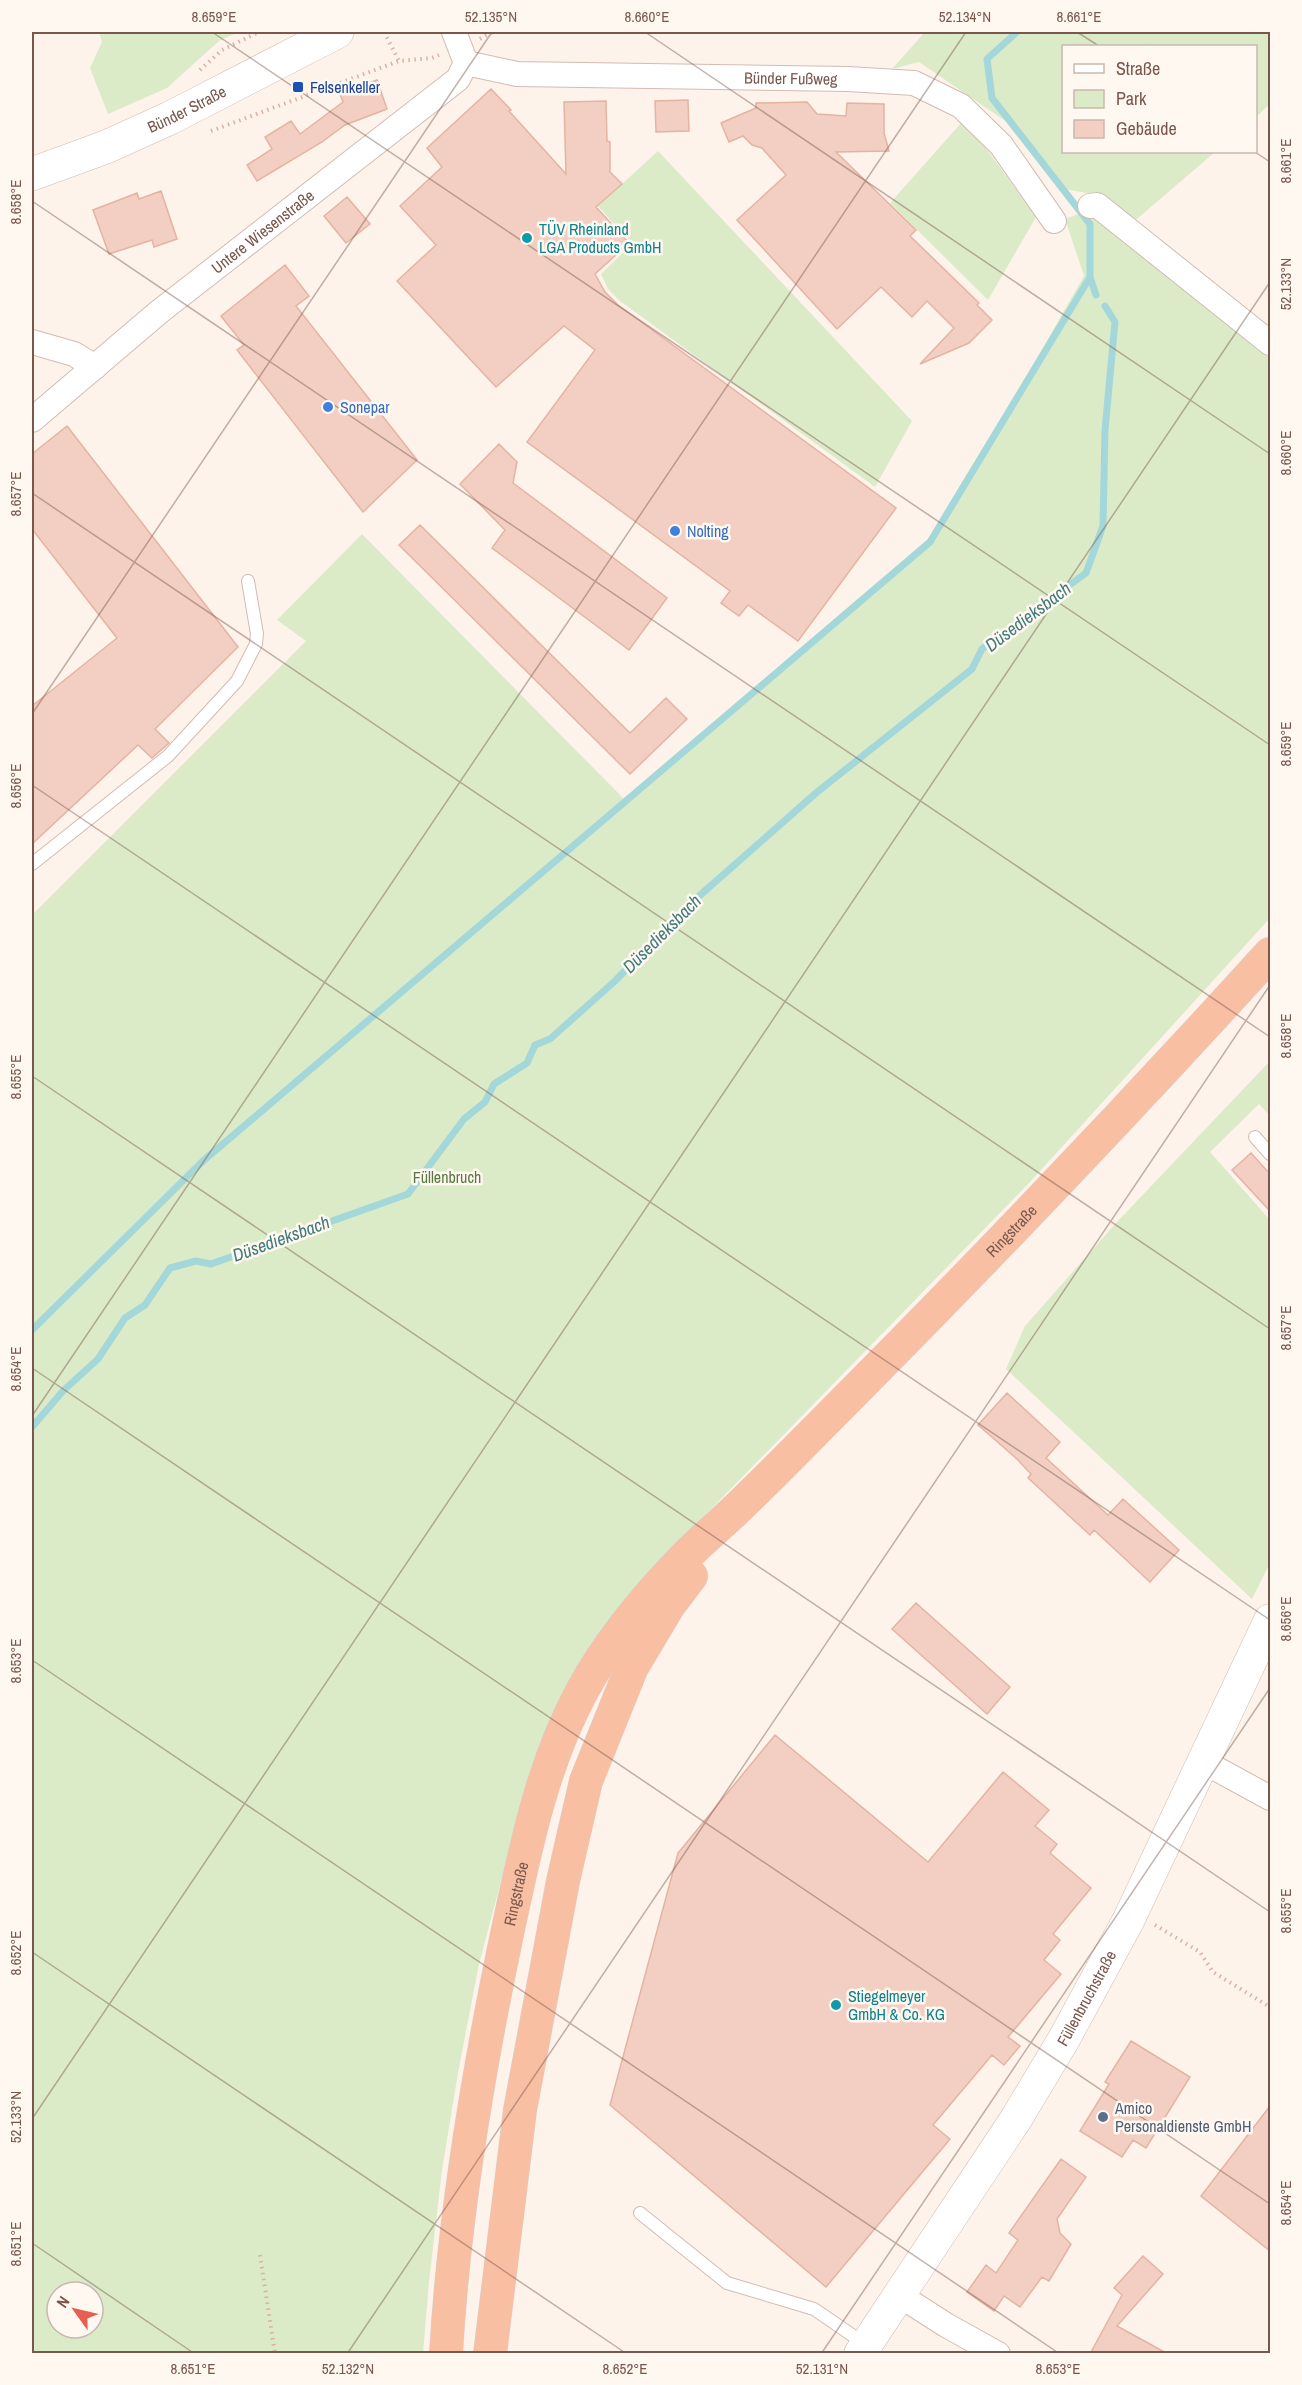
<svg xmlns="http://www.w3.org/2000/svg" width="1302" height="2385" font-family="'Archivo Narrow',sans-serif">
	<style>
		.green { fill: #dbebc8; fill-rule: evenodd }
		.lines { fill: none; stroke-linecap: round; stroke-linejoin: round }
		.stream { stroke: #a4d7d9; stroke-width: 7 }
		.building { fill: #f2cfc2; stroke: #e5b3a2; stroke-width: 1.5 }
		.service-casing { stroke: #d2bcb2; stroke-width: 14 }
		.minor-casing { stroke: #d2bcb2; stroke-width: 26 }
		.tertiary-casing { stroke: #d2bcb2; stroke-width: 33 }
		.secondary-casing { stroke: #d5bbaf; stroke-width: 34 }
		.trunk-casing { stroke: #d9d0cd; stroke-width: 34 }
		.path { stroke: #d8b2a4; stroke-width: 4; stroke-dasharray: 1.5 4.5; stroke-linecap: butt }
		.service { stroke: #fff; stroke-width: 12 }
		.minor { stroke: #fff; stroke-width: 24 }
		.tertiary { stroke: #fff; stroke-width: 32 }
		.secondary { stroke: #fff; stroke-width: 33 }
		.trunk { stroke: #f8bfa3; stroke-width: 33 }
		.ticks { fill: none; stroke: #79574d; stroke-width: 1.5; stroke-opacity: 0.45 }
		.transit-dot { fill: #1a4fb4; stroke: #fff8f1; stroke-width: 2 }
		.culture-dot { fill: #0f9aa8; stroke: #fff8f1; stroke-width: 2 }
		.shop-dot { fill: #3f7fe0; stroke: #fff8f1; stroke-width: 2 }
		.service-dot { fill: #5c6f8a; stroke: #fff8f1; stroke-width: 2 }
		.labels { text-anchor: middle; stroke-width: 5; stroke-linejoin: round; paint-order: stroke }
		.street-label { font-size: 16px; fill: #79574d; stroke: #fff8f1 }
		.transit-label { font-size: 16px; fill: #164399; stroke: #fff8f1; text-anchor: start }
		.culture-label { font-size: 16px; fill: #0d838f; stroke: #fff8f1; text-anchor: start }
		.shop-label { font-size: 16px; fill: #366cbe; stroke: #fff8f1; text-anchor: start }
		.park-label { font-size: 16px; fill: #587941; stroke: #fff8f1 }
		.service-label { font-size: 16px; fill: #4e5e75; stroke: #fff8f1; text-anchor: start }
		.water-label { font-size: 18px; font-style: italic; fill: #407b7d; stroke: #fff8f1 }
		.neatline { fill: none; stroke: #79574d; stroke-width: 2 }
		.ticks-label { font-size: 15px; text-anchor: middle; fill: #79574d }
	</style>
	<rect width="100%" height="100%" fill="#fdf3ea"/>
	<path class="green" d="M 99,32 L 238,32 L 219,41 L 167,88 L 108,114 L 90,68 L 102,42 Z
		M 925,32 L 1270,32 L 1270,104 L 1256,117 L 1256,46 L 1064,46 L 1064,152 L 1215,152 L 1131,224 L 1103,196 L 1059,188 L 1017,129 L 919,62 L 892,69 Z
		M 962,122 L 980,140 L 1036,217 L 988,300 L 890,203 Z
		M 658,151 L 912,421 L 875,487 L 620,301 L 608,289 L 601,274 L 632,244 L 598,206 Z
		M 1095,208 L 1270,351 L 1270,918 L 1031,1181 L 679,1542 L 511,1844 L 479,1964 L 458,2073 L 442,2170 L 429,2282 L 423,2353 L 32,2354 L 32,915 L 306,641 L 277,620 L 362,534 L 628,803 L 931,543 L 1084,276 L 1065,219 ZM 57,2292 L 93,2292 L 93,2328 L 57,2328 Z
		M 1270,1061 L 1270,1116 L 1259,1104 L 1210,1152 L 1270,1220 L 1270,1563 L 1252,1599 L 1006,1369 L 1025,1326 L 1115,1224 Z"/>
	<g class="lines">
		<path class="stream" d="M 1017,32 L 987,59 L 992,98 L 1090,224 L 1090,277 L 1096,295
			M 32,1330 L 203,1161 L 930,542 L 1090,277
			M 32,1427 L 63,1391 L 98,1359 L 125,1318 L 145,1305 L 170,1268 L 196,1261 L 211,1264 L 408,1194 L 464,1119 L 485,1102 L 494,1084 L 527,1063 L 535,1045 L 550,1039 L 615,981 L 698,897 L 816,793 L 972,669 L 982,649 L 1086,573 L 1103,526 L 1105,430 L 1115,322 L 1105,306"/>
	</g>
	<path class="building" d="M 377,80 L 387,109 L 345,125 L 322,142 L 257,181 L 247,165 L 272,149 L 265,137 L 291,121 L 300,134 L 343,102 L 340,94 Z
		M 491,89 L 511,110 L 509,111 L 566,174 L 564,102 L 606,101 L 607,141 L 610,142 L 610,172 L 622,184 L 596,207 L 629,243 L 595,274 L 605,292 L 618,305 L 896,508 L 798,641 L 748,605 L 739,616 L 721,603 L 730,591 L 527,442 L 595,350 L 564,326 L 496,387 L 397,281 L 436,245 L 400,206 L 442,167 L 427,148 Z
		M 688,100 L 689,131 L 656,132 L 655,101 Z
		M 807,102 L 817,114 L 846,116 L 847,103 L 884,104 L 884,133 L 889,151 L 836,152 L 916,230 L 910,236 L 979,303 L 977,305 L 992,320 L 969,343 L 920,364 L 954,328 L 927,301 L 912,317 L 881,287 L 837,329 L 737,220 L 786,175 L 762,148 L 752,145 L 743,136 L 729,142 L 721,123 L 756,108 L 756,103 Z
		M 161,191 L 177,239 L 154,247 L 152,240 L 109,254 L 93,210 L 137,193 L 139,199 Z
		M 347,197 L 370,224 L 346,243 L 324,216 Z
		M 285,265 L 309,296 L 296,306 L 417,460 L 363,512 L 237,350 L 244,345 L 221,316 Z
		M 67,426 L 238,647 L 155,729 L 169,743 L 152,758 L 138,745 L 32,844 L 32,706 L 117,638 L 32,529 L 32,454 Z
		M 499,444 L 517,462 L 513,483 L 667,598 L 629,650 L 492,548 L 505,530 L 460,484 Z
		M 420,525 L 630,733 L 666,698 L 687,719 L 630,774 L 399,545 Z
		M 1251,1153 L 1270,1174 L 1270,1211 L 1232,1170 Z
		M 1007,1393 L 1060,1442 L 1046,1458 L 1108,1515 L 1123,1499 L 1179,1550 L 1150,1582 L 1094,1530 L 1090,1535 L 1028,1478 L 1031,1474 L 1017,1459 L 978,1425 Z
		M 916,1603 L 1010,1687 L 987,1714 L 892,1629 Z
		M 775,1735 L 928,1862 L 1003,1772 L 1049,1810 L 1035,1826 L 1057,1844 L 1050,1853 L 1091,1888 L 1053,1934 L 1060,1940 L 1044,1960 L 1061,1974 L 1008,2037 L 1020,2046 L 1004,2065 L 992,2055 L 933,2125 L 950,2139 L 826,2287 L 610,2105 L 678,1853 Z
		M 1131,2041 L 1190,2077 L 1146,2148 L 1133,2140 L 1122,2157 L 1080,2131 L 1109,2084 L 1105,2082 Z
		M 1270,2106 L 1270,2251 L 1201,2196 Z
		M 1061,2159 L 1086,2177 L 1057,2219 L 1060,2233 L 1071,2244 L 1049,2281 L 1042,2277 L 1020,2307 L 1004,2296 L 994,2311 L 967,2292 L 986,2265 L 996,2273 L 1018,2240 L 1009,2233 Z
		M 1143,2256 L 1163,2274 L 1117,2326 L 1168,2354 L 1090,2354 L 1122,2295 L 1114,2288 Z"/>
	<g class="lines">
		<defs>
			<path id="service" d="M 32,864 L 168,756 L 237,681 L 256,644 L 257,634 L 248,581
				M 1255,1137 L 1270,1154
				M 640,2213 L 727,2283 L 814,2309 L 865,2344"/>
			<g id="minor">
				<path id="s1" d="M 466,63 L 517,74 L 848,79 L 914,83 L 961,106 L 1001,145 L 1054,221"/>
				<path d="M 1090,206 L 1097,205 L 1270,343"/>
				<path d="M 32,342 L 74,354 L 95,367"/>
				<path id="s2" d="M 32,420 L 159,312 L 458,79 L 466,63 L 454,32"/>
				<path d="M 1204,1762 L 1270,1798"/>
				<path d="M 899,2295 L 946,2325 L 998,2354"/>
			</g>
			<g id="tertiary">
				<path id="s3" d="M 860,2354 L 1016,2119 L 1064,2039 L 1129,1919 L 1270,1620"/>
			</g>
			<g id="secondary">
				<path id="s4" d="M 32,174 L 106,147 L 170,118 L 337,32"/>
			</g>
			<g id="trunk">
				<path id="s5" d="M 446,2354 C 454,2213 478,2072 507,1934 C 525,1851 541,1767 582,1691 C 609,1641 645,1598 685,1557 C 705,1537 727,1519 747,1499 C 779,1468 811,1435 843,1403 C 989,1256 1131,1107 1270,954"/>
				<path d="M 490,2354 L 520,2110 L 563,1881 L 586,1781 L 632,1667 L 669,1605 L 691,1576"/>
			</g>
		</defs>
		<use href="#service" class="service-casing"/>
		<use href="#minor" class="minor-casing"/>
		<use href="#tertiary" class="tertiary-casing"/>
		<use href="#secondary" class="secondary-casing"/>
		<use href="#trunk" class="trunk-casing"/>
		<path class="path" d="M 384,32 L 399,61
			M 480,39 L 492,32
			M 200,70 L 222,50 L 259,32
			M 211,131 L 399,61 L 432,58 L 439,55
			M 1155,1925 L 1200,1952 L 1213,1972 L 1270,2007
			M 260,2255 L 275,2354"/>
		<use href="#service" class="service"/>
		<use href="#minor" class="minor"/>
		<use href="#tertiary" class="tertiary"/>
		<use href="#secondary" class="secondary"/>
		<use href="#trunk" class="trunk"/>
	</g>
	<path class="ticks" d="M 212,32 L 1270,745M 645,32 L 1270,454M 1077,32 L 1099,46M 1255,152 L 1270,162M 32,201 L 1270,1037M 32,493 L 1270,1329M 32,714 L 492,32M 32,785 L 1270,1620M 32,1076 L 1270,1912M 32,1368 L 1270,2204M 32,1416 L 966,32M 32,1660 L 1060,2354M 32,1952 L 627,2354M 32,2119 L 1270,282M 32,2243 L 195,2354M 347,2354 L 1270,985M 821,2354 L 1270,1688"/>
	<rect class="transit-dot" x="292" y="81" width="12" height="12" rx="3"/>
	<g class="culture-dot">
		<circle cx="527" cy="238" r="6"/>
		<circle cx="836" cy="2005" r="6"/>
	</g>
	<g class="shop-dot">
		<circle cx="328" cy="407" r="6"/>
		<circle cx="675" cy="531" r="6"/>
	</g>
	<circle class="service-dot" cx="1103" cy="2117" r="6"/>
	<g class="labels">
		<g class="street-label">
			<text dy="6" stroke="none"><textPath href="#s1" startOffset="326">Bünder Fußweg</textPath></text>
			<text dy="6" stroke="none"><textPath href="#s4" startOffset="168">Bünder Straße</textPath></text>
			<text dy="6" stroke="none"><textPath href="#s2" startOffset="298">Untere Wiesenstraße</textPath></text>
			<text dy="6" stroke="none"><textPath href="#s5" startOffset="1311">Ringstraße</textPath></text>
			<text dy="6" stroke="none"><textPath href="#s5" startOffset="466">Ringstraße</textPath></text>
			<text dy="6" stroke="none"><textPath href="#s3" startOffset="422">Füllenbruchstraße</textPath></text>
		</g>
		<g class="transit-label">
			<text x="310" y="93">Felsenkeller</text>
		</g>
		<g class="culture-label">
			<text x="539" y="235">TÜV Rheinland<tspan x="539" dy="18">LGA Products GmbH</tspan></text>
			<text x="848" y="2002">Stiegelmeyer<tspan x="848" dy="18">GmbH &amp; Co. KG</tspan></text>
		</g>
		<g class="shop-label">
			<text x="340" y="413">Sonepar</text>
			<text x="687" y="537">Nolting</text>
		</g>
		<g class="park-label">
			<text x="447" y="1183">Füllenbruch</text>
		</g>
		<g class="service-label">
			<text x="1115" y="2114">Amico<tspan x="1115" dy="18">Personaldienste GmbH</tspan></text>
		</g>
		<g class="water-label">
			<text transform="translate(1028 617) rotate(-37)" y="6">Düsedieksbach</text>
			<text transform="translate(662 934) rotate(-45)" y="6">Düsedieksbach</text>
			<text transform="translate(281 1239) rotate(-20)" y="6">Düsedieksbach</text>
		</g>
	</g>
	<rect width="1302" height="2385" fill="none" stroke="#fff8f1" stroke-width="66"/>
	<rect x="1062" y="45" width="195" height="108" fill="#fff8f1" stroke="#c9b8af" stroke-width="1.5"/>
	<rect x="1074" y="64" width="30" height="9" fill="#ffffff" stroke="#c9b8af" stroke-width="1.5"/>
	<text x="1116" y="75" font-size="18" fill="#79574d">Straße</text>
	<rect x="1074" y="90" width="30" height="18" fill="#dbebc8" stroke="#c9b8af" stroke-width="1.5"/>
	<text x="1116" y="105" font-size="18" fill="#79574d">Park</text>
	<rect x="1074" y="120" width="30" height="18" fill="#f2cfc2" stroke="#c9b8af" stroke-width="1.5"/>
	<text x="1116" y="135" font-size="18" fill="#79574d">Gebäude</text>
	<g transform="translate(75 2310) rotate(304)"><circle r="28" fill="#fff8f1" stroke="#c9b8af" stroke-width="1.5"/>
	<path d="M0-4.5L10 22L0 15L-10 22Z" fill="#e65f50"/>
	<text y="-9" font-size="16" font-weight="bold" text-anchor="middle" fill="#79574d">N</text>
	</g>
	<rect x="33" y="33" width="1236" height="2319" class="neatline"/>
	<g class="ticks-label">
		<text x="214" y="22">8.659°E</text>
		<text x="491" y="22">52.135°N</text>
		<text x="647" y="22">8.660°E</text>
		<text x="965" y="22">52.134°N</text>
		<text x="1079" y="22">8.661°E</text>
		<text transform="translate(1286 161) rotate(-90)" y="5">8.661°E</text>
		<text transform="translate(16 202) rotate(-90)" y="5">8.658°E</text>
		<text transform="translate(1286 284) rotate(-90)" y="5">52.133°N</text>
		<text transform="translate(1286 453) rotate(-90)" y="5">8.660°E</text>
		<text transform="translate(16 494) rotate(-90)" y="5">8.657°E</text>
		<text transform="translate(1286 744) rotate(-90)" y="5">8.659°E</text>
		<text transform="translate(16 786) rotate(-90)" y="5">8.656°E</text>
		<text transform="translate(1286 1036) rotate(-90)" y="5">8.658°E</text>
		<text transform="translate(16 1077) rotate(-90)" y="5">8.655°E</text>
		<text transform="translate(1286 1328) rotate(-90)" y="5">8.657°E</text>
		<text transform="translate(16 1369) rotate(-90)" y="5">8.654°E</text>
		<text transform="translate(1286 1619) rotate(-90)" y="5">8.656°E</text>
		<text transform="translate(16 1661) rotate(-90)" y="5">8.653°E</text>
		<text transform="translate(1286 1911) rotate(-90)" y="5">8.655°E</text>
		<text transform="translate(16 1953) rotate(-90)" y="5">8.652°E</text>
		<text transform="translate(16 2117) rotate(-90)" y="5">52.133°N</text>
		<text transform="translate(1286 2203) rotate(-90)" y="5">8.654°E</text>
		<text transform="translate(16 2244) rotate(-90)" y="5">8.651°E</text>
		<text x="193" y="2374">8.651°E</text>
		<text x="348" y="2374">52.132°N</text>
		<text x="625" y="2374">8.652°E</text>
		<text x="822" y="2374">52.131°N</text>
		<text x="1058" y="2374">8.653°E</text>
	</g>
</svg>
